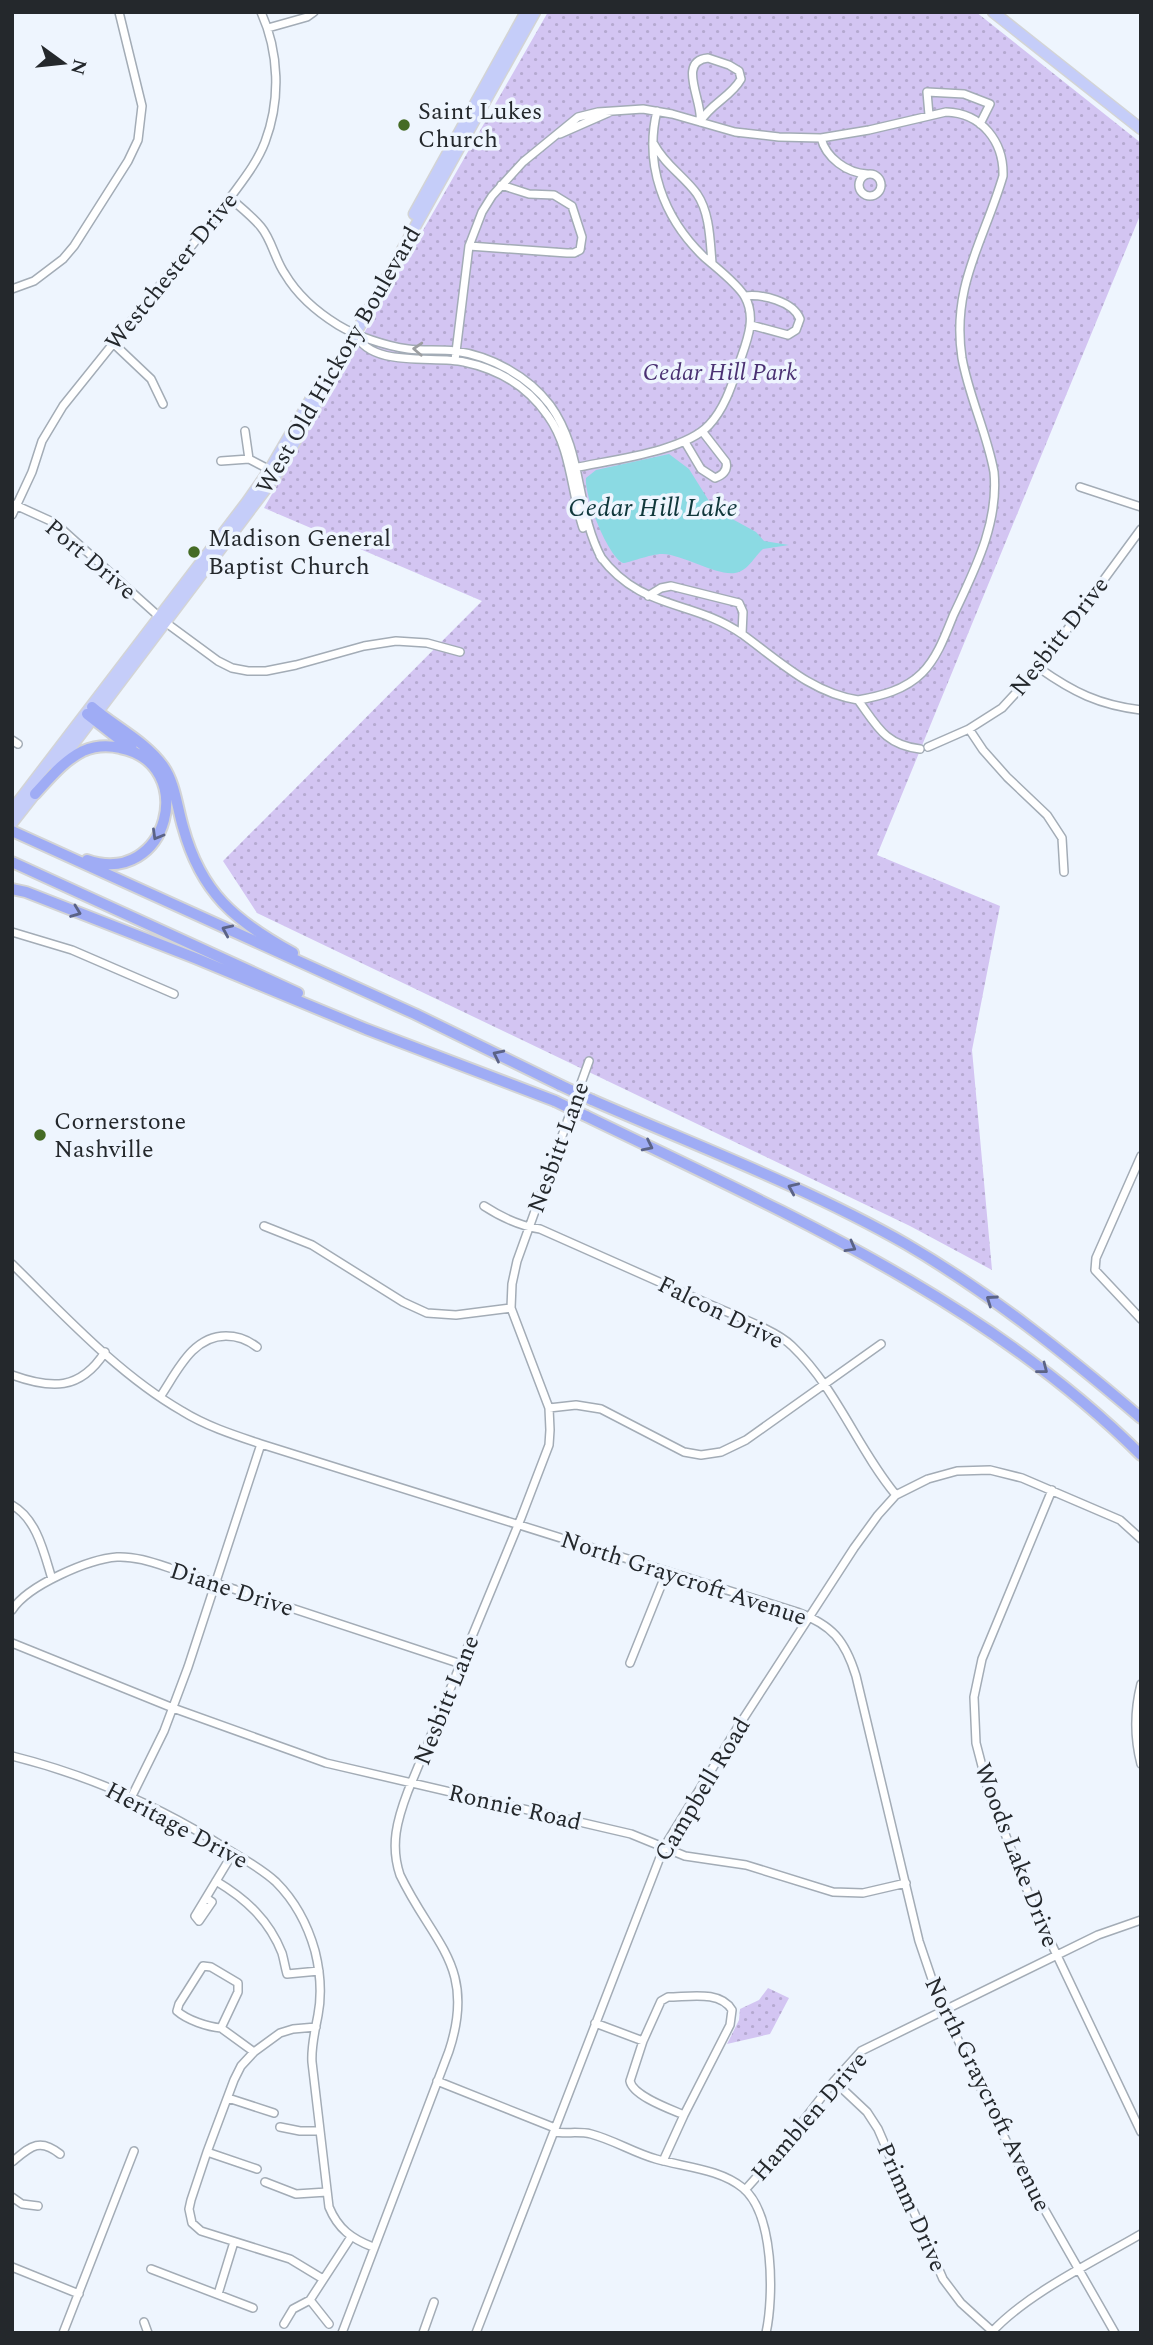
<svg xmlns="http://www.w3.org/2000/svg" width="1153" height="2345" font-family="Spectral,serif">
	<style>
		.park { fill: url(#park-dots) }
		.water { fill: #8bdae3 }
		.lines { fill: none; stroke-linecap: round; stroke-linejoin: round }
		.minor-casing { stroke: #a3acb6; stroke-width: 10 }
		.major-casing { stroke: #d3d4d5; stroke-width: 13 }
		.highway-casing { stroke: #d3d4d5; stroke-width: 14 }
		.minor { stroke: #fff; stroke-width: 7 }
		.major { stroke: #c5cdf9; stroke-width: 10 }
		.highway { stroke: #9facf5; stroke-width: 10 }
		.highway-bridge-casing { stroke: #d3d4d5; stroke-width: 14; stroke-linecap: butt }
		.highway-bridge { stroke: #9facf5; stroke-width: 10 }
		.oneway { stroke: #9c9ea0 }
		.oneway2 { stroke: #5b6386 }
		.poi-dot { fill: #456b25; stroke: #eef5fe; stroke-width: 2.5 }
		.labels { text-anchor: middle; stroke-width: 7; stroke-linejoin: round; paint-order: stroke }
		.poi-label { font-size: 24px; fill: #24282c; stroke: #eef5fe; text-anchor: start }
		.street-label { font-size: 24px; fill: #24282c; stroke: #eef5fe }
		.park-label { font-size: 24px; font-style: italic; fill: #4a3172; stroke: #eef5fe }
		.water-label { font-size: 26px; font-style: italic; fill: #11383c; stroke: #eef5fe }
	</style>
	<defs>
		<pattern id="park-dots" width="8" height="8" patternUnits="userSpaceOnUse" patternTransform="scale(1.75)"><rect width="8" height="8" fill="#d3c5f2"/><path d="M2 2h.1M6 6h.1" fill="none" stroke="#b5a9d0" stroke-width="1.8" stroke-linecap="round"/></pattern>
	</defs>
	<rect width="100%" height="100%" fill="#eef5fe"/>
	<path class="park" d="M 548,12 L 976,12 L 1141,143 L 1141,213 L 877,855 L 1000,906 L 972,1050 L 992,1270 L 910,1226 L 257,913 L 223,861 L 482,601 L 264,508 Z
		M 768,1988 L 789,1998 L 770,2034 L 727,2044 L 739,2020 L 740,2009 L 759,2000 Z"/>
	<path class="water" d="M 669,454 L 689,469 L 714,509 L 756,532 L 764,541 L 789,545 L 763,549 C 754,557 748,571 735,573 C 717,576 684,555 663,554 C 653,553 625,564 623,563 C 608,557 584,496 586,478 L 596,470 Z"/>
	<g class="lines">
		<defs>
			<path id="minor" d="M 268,28 L 307,17 L 314,12
				M 708,58 L 729,65 L 739,71 L 741,79 C 731,97 710,104 700,122 C 704,103 676,61 708,58 Z
				M 929,115 L 927,92 L 964,94 L 990,104 L 980,124
				M 560,134 L 610,112
				M 821,138 C 826,158 847,173 867,174
				M 654,144 C 665,165 684,176 697,194 C 710,213 710,241 712,263
				M859 185a11 11 0 1 1 22 0a11 11 0 1 1-22 0Z
				M 230,198 C 240,207 252,216 261,227 C 272,240 275,260 285,274 C 298,296 317,312 338,325 C 356,336 386,346 408,349 C 423,351 440,349 455,351 C 491,356 528,376 550,405 C 584,452 575,509 602,559
				M 469,246 L 567,253 L 574,253 L 580,250 L 582,237 L 572,206 L 554,195 L 529,194 L 501,185
				M 12,289 L 34,281 L 63,259 L 74,246 L 128,161 L 138,140 L 142,106 L 119,12
				M 745,296 C 762,294 793,301 800,319 L 796,330 L 788,335 L 751,325
				M 355,333 C 371,369 434,355 464,362 C 498,369 528,387 548,416 C 571,448 571,491 583,528
				M 113,343 L 151,379 L 163,404
				M 455,360 L 469,246 L 482,212 L 492,196 L 523,162 L 578,117 L 598,112 L 643,109 L 672,114 L 735,132 L 779,137 L 821,138 L 869,130 L 946,112 C 982,113 1004,142 1003,176 C 984,241 951,286 962,358 C 969,397 987,433 994,472 C 999,524 974,571 953,616 C 945,636 937,658 922,673 C 905,690 881,696 858,700
				M 245,431 L 249,459
				M 685,442 L 701,469 L 715,478 C 723,475 728,470 726,462 L 702,431
				M 221,461 L 249,459 L 274,472
				M 574,468 C 610,460 684,452 709,425 C 726,407 733,381 741,358 C 748,338 756,317 745,297 C 737,283 715,267 703,256 C 663,217 644,164 657,111
				M 1080,487 L 1141,507
				M 13,504 L 55,523 L 165,622 L 218,661 L 232,668 L 248,671 L 266,671 L 296,665 L 364,646 L 396,641 L 427,643 L 460,652
				M 12,515 L 32,472 L 42,441 L 63,406 L 230,198 C 243,180 257,163 265,142 C 281,100 279,52 261,12
				M 600,556 C 641,611 691,599 742,634
				M 648,596 L 661,588 L 671,586 L 739,603 L 743,612 L 742,634 C 779,661 812,693 858,700 C 877,726 885,745 920,749
				M 1039,668 C 1073,692 1099,705 1141,710
				M 969,729 L 983,750 L 1007,777 L 1047,815 L 1062,838 L 1064,872
				M 12,740 L 18,744
				M 928,747 L 969,729 L 1002,708 L 1039,668 L 1141,529
				M 12,932 L 72,950 L 174,994
				M 1141,1156 L 1096,1258 L 1095,1270 L 1141,1319
				M 484,1206 C 501,1217 520,1226 540,1229 C 597,1254 654,1280 711,1305 C 733,1315 776,1330 792,1346 C 837,1389 857,1448 896,1495
				M 264,1226 L 312,1245 L 403,1302 L 427,1313 L 456,1315 L 511,1308
				M 12,1264 C 64,1315 119,1375 182,1411 C 206,1426 234,1435 261,1444 L 797,1612 C 832,1625 845,1640 856,1676 L 919,1941 L 939,2000 L 1010,2149 L 1115,2333
				M 12,1375 C 51,1389 80,1391 105,1352
				M 160,1397 C 177,1372 192,1336 226,1336 C 238,1336 248,1340 257,1347
				M 549,1408 L 576,1405 L 601,1409 L 684,1452 L 701,1455 L 721,1452 L 746,1440 L 881,1344
				M 1052,1490 L 982,1659 L 974,1697 L 976,1743 L 989,1793 L 1033,1905 L 1141,2132
				M 12,1505 C 37,1519 44,1553 52,1579
				M 12,1610 C 28,1585 89,1559 117,1557 C 137,1556 157,1564 176,1570 L 461,1664
				M 12,1643 L 173,1708 L 326,1763 L 631,1834 L 685,1856 L 746,1865 L 833,1892 L 863,1893 L 906,1883
				M 630,1663 L 667,1571
				M 1141,1684 C 1134,1712 1134,1737 1141,1764
				M 12,1756 C 88,1775 161,1807 227,1849 C 244,1859 262,1869 276,1882 C 295,1901 308,1926 315,1951 C 320,1971 322,1994 318,2015 C 315,2031 311,2046 312,2062 L 329,2207 C 338,2229 352,2239 373,2247
				M 131,1798 L 164,1731 L 188,1667 L 261,1444
				M 216,1881 C 246,1899 269,1920 282,1953 C 284,1960 285,1967 287,1974 L 319,1971
				M 206,1898 L 212,1902 L 199,1921 L 195,1916 L 233,1853
				M 668,1997 C 689,1997 720,1990 732,2010 L 730,2025 L 684,2115 C 670,2109 633,2096 630,2081 L 643,2041 L 661,2001 Z
				M 595,2023 L 643,2041
				M 316,2027 L 293,2029 L 280,2033 L 254,2052 L 241,2066 L 234,2080 L 207,2152 L 191,2200 L 189,2209 L 192,2223 L 201,2231 L 290,2259 L 323,2279
				M 221,2028 L 238,1992 L 238,1983 L 211,1967 L 203,1966 L 179,2004 L 177,2011 C 187,2020 208,2027 221,2028 L 254,2052
				M 437,2081 L 555,2128
				M 834,2081 L 867,2112 L 878,2129 L 943,2279 L 961,2303 L 992,2331
				M 228,2098 L 274,2113
				M 280,2127 L 300,2131 L 320,2131
				M 554,2132 C 566,2134 579,2131 591,2134 C 614,2140 634,2153 656,2159 C 684,2167 720,2169 743,2188 C 774,2214 774,2296 766,2333
				M 207,2152 L 257,2169
				M 663,2161 L 684,2115
				M 12,2162 C 30,2147 39,2137 60,2154
				M 265,2182 L 296,2194 L 327,2192
				M 745,2190 L 780,2151 L 834,2081 L 861,2051 L 1098,1935 L 1141,1920
				M 12,2197 L 22,2204 L 38,2206
				M 12,2267 L 79,2294
				M 151,2269 L 253,2308
				M 218,2294 L 234,2242
				M 310,2300 L 329,2324
				M 144,2322 L 148,2333
				M 284,2324 L 293,2309 L 310,2300 L 351,2237
				M 63,2333 L 134,2151
				M 342,2333 L 449,2051 C 477,1966 433,1944 400,1875 C 390,1845 397,1820 408,1791 L 521,1518 L 549,1445 L 550,1430 L 549,1408 L 511,1308 L 512,1284 L 517,1261 L 589,1061
				M 423,2333 L 434,2302
				M 476,2333 L 664,1847 L 736,1730 L 854,1548 L 878,1515 L 896,1495 L 928,1479 L 957,1471 L 990,1470 L 1022,1478 L 1120,1520 L 1141,1539
				M 991,2333 C 1026,2294 1095,2261 1141,2234"/>
			<path id="major" d="M 993,12 L 1141,129
				M 414,214 L 526,12
				M 56,767 L 277,474 L 535,12
				M 12,810 L 247,502 L 270,469 L 320,383
				M 12,823 L 38,790"/>
			<path id="highway" d="M 92,707 C 115,727 145,741 163,766 C 175,783 177,807 183,827 C 201,893 235,921 293,953
				M 87,714 L 132,749
				M 35,794 C 49,779 63,761 83,751 C 95,746 107,745 120,748 C 199,763 169,888 87,860
				M 12,831 L 415,1014 L 560,1085
				M 12,862 L 298,993
				M 12,889 L 26,892 L 195,958 L 366,1029 L 555,1101
				M 592,1100 C 697,1146 806,1187 906,1244 C 990,1293 1067,1355 1141,1418
				M 586,1116 C 781,1211 985,1299 1141,1455"/>
		</defs>
		<use href="#minor" class="minor-casing"/>
		<use href="#major" class="major-casing"/>
		<use href="#highway" class="highway-casing"/>
		<use href="#minor" class="minor"/>
		<use href="#major" class="major"/>
		<use href="#highway" class="highway"/>
		<defs>
			<path id="highway-bridge" d="M 560,1085 L 592,1100
				M 555,1101 L 586,1116"/>
		</defs>
		<use href="#highway-bridge" class="highway-bridge-casing"/>
		<use href="#highway-bridge" class="highway-bridge"/>
	</g>
	<defs><path id="oneway-chevron" d="M-2-3.5L2.5 0L-2 3.5" fill="none" stroke-width="1.6" stroke-linecap="round" stroke-linejoin="round" transform="scale(1.75)"/></defs>
	<use class="oneway" href="#oneway-chevron" transform="translate(418 349) rotate(-177)"/>
	<g class="oneway2">
		<use href="#oneway-chevron" transform="translate(157 835) rotate(120)"/>
		<use href="#oneway-chevron" transform="translate(76 912) rotate(21)"/>
		<use href="#oneway-chevron" transform="translate(227 930) rotate(-156)"/>
		<use href="#oneway-chevron" transform="translate(498 1055) rotate(-154)"/>
		<use href="#oneway-chevron" transform="translate(648 1146) rotate(26)"/>
		<use href="#oneway-chevron" transform="translate(793 1188) rotate(-156)"/>
		<use href="#oneway-chevron" transform="translate(851 1247) rotate(29)"/>
		<use href="#oneway-chevron" transform="translate(991 1300) rotate(-145)"/>
		<use href="#oneway-chevron" transform="translate(1043 1369) rotate(38)"/>
	</g>
	<g class="poi-dot">
		<circle cx="404" cy="125" r="7"/>
		<circle cx="194" cy="552" r="7"/>
		<circle cx="40" cy="1135" r="7"/>
	</g>
	<g class="labels">
		<g class="poi-label">
			<text x="418" y="119">Saint Lukes<tspan x="418" dy="28">Church</tspan></text>
			<text x="208" y="546">Madison General<tspan x="208" dy="28">Baptist Church</tspan></text>
			<text x="54" y="1129">Cornerstone<tspan x="54" dy="28">Nashville</tspan></text>
		</g>
		<g class="street-label">
			<text transform="translate(171 271) rotate(-51)" y="8">Westchester Drive</text>
			<text transform="translate(338 360) rotate(-60)" y="8">West Old Hickory Boulevard</text>
			<text transform="translate(91 559) rotate(40)" y="8">Port Drive</text>
			<text transform="translate(1059 636) rotate(-52)" y="8">Nesbitt Drive</text>
			<text transform="translate(558 1147) rotate(-70)" y="8">Nesbitt Lane</text>
			<text transform="translate(721 1312) rotate(26)" y="8">Falcon Drive</text>
			<text transform="translate(684 1578) rotate(18)" y="8">North Graycroft Avenue</text>
			<text transform="translate(232 1589) rotate(18)" y="8">Diane Drive</text>
			<text transform="translate(446 1700) rotate(-68)" y="8">Nesbitt Lane</text>
			<text transform="translate(702 1789) rotate(-59)" y="8">Campbell Road</text>
			<text transform="translate(515 1807) rotate(13)" y="8">Ronnie Road</text>
			<text transform="translate(177 1825) rotate(28)" y="8">Heritage Drive</text>
			<text transform="translate(1017 1855) rotate(69)" y="8">Woods Lake Drive</text>
			<text transform="translate(988 2094) rotate(64)" y="8">North Graycroft Avenue</text>
			<text transform="translate(809 2116) rotate(-49)" y="8">Hamblen Drive</text>
			<text transform="translate(912 2207) rotate(66)" y="8">Primm Drive</text>
		</g>
		<g class="park-label">
			<text x="720" y="380">Cedar Hill Park</text>
		</g>
		<g class="water-label">
			<text x="653" y="516">Cedar Hill Lake</text>
		</g>
	</g>
	<rect width="1153" height="2345" fill="none" stroke="#24282c" stroke-width="28"/>
	<g transform="translate(63 63) rotate(105)" stroke="#eef5fe" stroke-width="5" paint-order="stroke">
	<path d="M0-5L12 26L0 18L-12 26Z" fill="#24282c"/>
	<text y="-10" font-size="19" font-weight="bold" text-anchor="middle" fill="#24282c">N</text>
	</g>
</svg>
